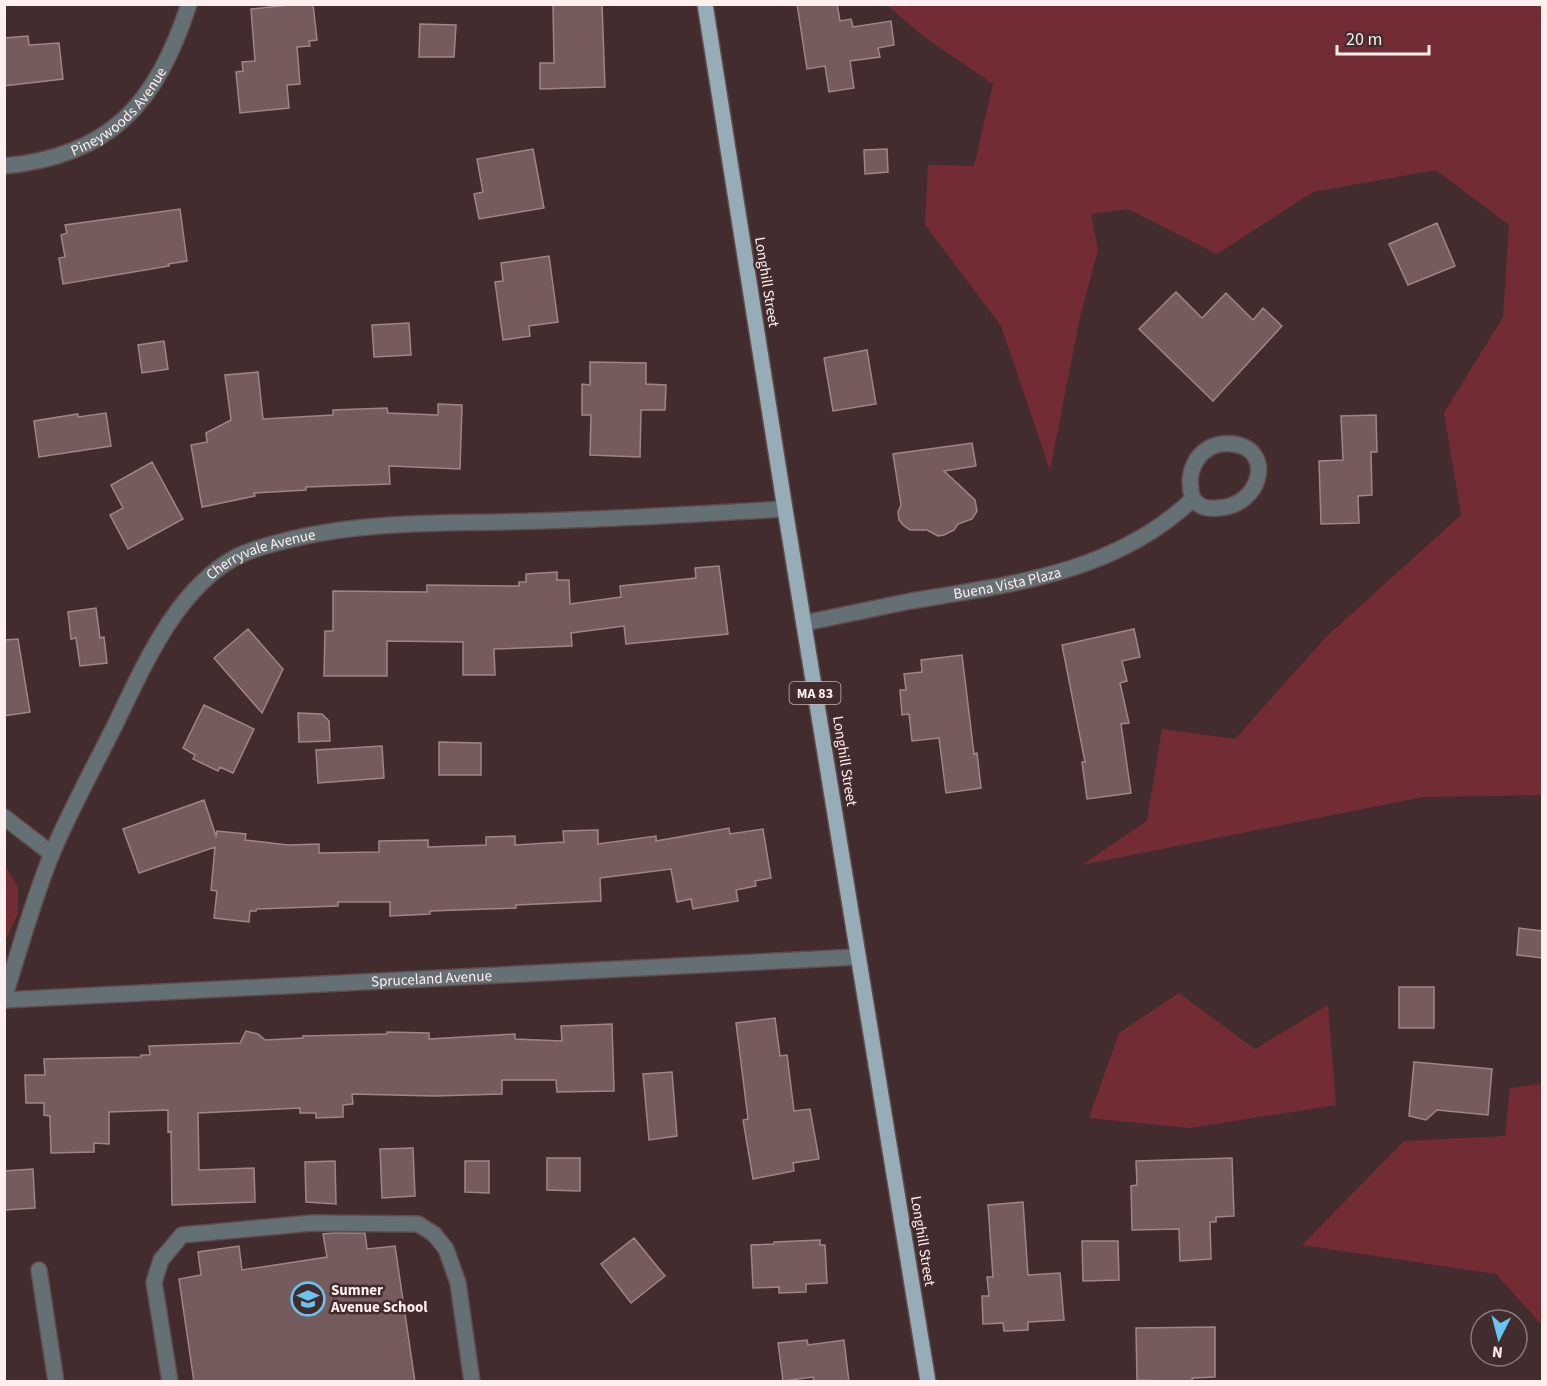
<svg xmlns="http://www.w3.org/2000/svg" width="1547" height="1386" font-family="'Source Sans 3',sans-serif">
	<style>
		.green { fill: #742c34 }
		.building { fill: #765b5c; stroke: #a18586; stroke-width: 1.5 }
		.lines { fill: none; stroke-linecap: round; stroke-linejoin: round }
		.service-casing { stroke: #614b4c; stroke-width: 18 }
		.minor-casing { stroke: #614b4c; stroke-width: 18 }
		.primary-casing { stroke: #614b4c; stroke-width: 18 }
		.service { stroke: #657075; stroke-width: 15 }
		.minor { stroke: #657075; stroke-width: 15 }
		.primary { stroke: #96acb7; stroke-width: 15 }
		.labels { text-anchor: middle; stroke-width: 5; stroke-linejoin: round; paint-order: stroke }
		.shield { fill: #432c2d; stroke: #c7b4b5; stroke-width: 1.5 }
		.shield-label { font-size: 14px; font-weight: bold; fill: #ffefef }
		.street-label { font-size: 15px; fill: #ffefef; stroke: #432c2d }
		.poi-label { font-size: 15px; font-weight: bold; fill: #ffefef; stroke: #432c2d; text-anchor: start }
	</style>
	<rect width="100%" height="100%" fill="#432c2d"/>
	<path class="green" d="M 887,5 L 1542,5 L 1542,795 L 1423,797 L 1082,865 L 1147,821 L 1162,729 L 1235,739 L 1326,637 L 1461,515 L 1444,413 L 1503,317 L 1509,225 L 1436,170 L 1313,192 L 1217,254 L 1128,209 L 1091,214 L 1098,250 L 1080,317 L 1050,470 L 1001,326 L 925,225 L 928,165 L 974,166 L 993,84 L 923,36 Z
		M 4,864 L 18,887 L 18,914 L 5,940 Z
		M 1179,993 L 1255,1049 L 1328,1005 L 1336,1105 L 1190,1128 L 1089,1118 L 1119,1033 Z
		M 1542,1084 L 1542,1325 L 1496,1274 L 1302,1245 L 1404,1141 L 1505,1136 L 1510,1088 Z"/>
	<path class="building" d="M 298,4 L 313,4 L 317,40 L 309,41 L 310,46 L 297,47 L 300,84 L 287,85 L 289,108 L 240,113 L 236,72 L 243,71 L 242,62 L 255,61 L 251,9 Z
		M 553,4 L 602,4 L 605,87 L 540,89 L 540,63 L 554,63 Z
		M 797,4 L 837,4 L 840,21 L 851,19 L 853,27 L 891,21 L 894,45 L 878,48 L 880,57 L 850,61 L 854,88 L 829,92 L 825,66 L 807,69 Z
		M 420,24 L 456,25 L 454,57 L 419,57 Z
		M 28,36 L 29,45 L 59,43 L 63,79 L 4,86 L 4,38 Z
		M 533,149 L 544,208 L 479,219 L 474,194 L 483,192 L 477,159 Z
		M 887,149 L 888,172 L 865,174 L 864,150 Z
		M 180,209 L 187,261 L 168,264 L 169,266 L 63,284 L 59,258 L 65,257 L 61,235 L 67,233 L 65,225 Z
		M 1437,223 L 1455,266 L 1408,285 L 1389,244 Z
		M 549,256 L 558,322 L 529,326 L 530,336 L 503,340 L 495,282 L 503,281 L 501,263 Z
		M 1176,292 L 1202,318 L 1226,293 L 1253,320 L 1263,308 L 1282,326 L 1213,401 L 1139,329 Z
		M 409,323 L 411,355 L 374,357 L 372,325 Z
		M 164,341 L 168,369 L 142,373 L 138,345 Z
		M 867,350 L 876,404 L 833,411 L 824,358 Z
		M 590,362 L 646,363 L 646,384 L 666,385 L 665,410 L 641,410 L 640,457 L 590,455 L 591,415 L 582,415 L 582,384 L 590,385 Z
		M 258,372 L 263,419 L 333,415 L 333,410 L 387,408 L 388,413 L 438,415 L 438,404 L 462,405 L 460,469 L 389,466 L 390,484 L 306,487 L 306,490 L 254,493 L 255,496 L 202,507 L 191,445 L 207,442 L 206,433 L 231,420 L 225,375 Z
		M 106,413 L 111,446 L 39,457 L 34,421 L 78,414 L 78,417 Z
		M 1376,415 L 1377,452 L 1371,452 L 1372,495 L 1358,496 L 1359,523 L 1321,524 L 1319,461 L 1343,460 L 1341,416 Z
		M 972,443 L 976,466 L 944,471 L 975,500 L 977,511 L 972,519 L 958,524 L 954,530 L 944,535 L 938,536 L 927,530 L 910,530 L 903,525 L 899,520 L 898,512 L 901,505 L 893,454 Z
		M 152,462 L 183,519 L 128,549 L 110,515 L 123,508 L 111,485 Z
		M 719,566 L 728,634 L 626,644 L 624,626 L 571,633 L 572,646 L 494,649 L 495,675 L 463,675 L 463,642 L 387,641 L 387,676 L 324,676 L 325,631 L 333,631 L 333,591 L 427,592 L 427,585 L 519,586 L 519,582 L 526,582 L 526,574 L 557,572 L 557,580 L 569,580 L 570,604 L 621,597 L 620,586 L 696,578 L 695,568 Z
		M 96,608 L 100,638 L 104,637 L 107,663 L 80,666 L 76,638 L 71,639 L 68,612 Z
		M 248,629 L 283,669 L 262,713 L 214,658 Z
		M 1134,629 L 1140,657 L 1122,661 L 1127,681 L 1120,683 L 1129,723 L 1121,724 L 1131,793 L 1087,799 L 1082,762 L 1085,762 L 1062,645 Z
		M 18,639 L 30,712 L 4,716 L 4,640 Z
		M 962,655 L 974,754 L 977,753 L 981,788 L 946,793 L 939,738 L 912,741 L 909,714 L 902,715 L 900,690 L 906,690 L 904,674 L 922,672 L 921,660 Z
		M 204,705 L 254,729 L 233,773 L 220,767 L 218,771 L 193,759 L 195,755 L 183,748 Z
		M 298,713 L 322,714 L 329,721 L 330,741 L 299,742 Z
		M 439,742 L 481,743 L 481,775 L 439,775 Z
		M 382,746 L 384,778 L 318,783 L 316,750 Z
		M 204,800 L 216,836 L 217,831 L 246,834 L 245,840 L 288,845 L 319,844 L 319,853 L 379,852 L 379,841 L 428,840 L 428,847 L 486,845 L 486,837 L 515,836 L 515,845 L 564,842 L 563,831 L 598,830 L 598,844 L 656,836 L 656,841 L 729,828 L 730,834 L 763,829 L 771,878 L 755,881 L 756,886 L 736,890 L 738,901 L 693,909 L 691,899 L 677,902 L 671,869 L 600,878 L 601,901 L 516,905 L 516,908 L 430,911 L 430,914 L 390,916 L 390,902 L 338,902 L 338,906 L 257,909 L 256,911 L 250,911 L 249,922 L 214,918 L 217,891 L 211,890 L 215,847 L 139,873 L 123,829 Z
		M 1519,928 L 1542,931 L 1542,958 L 1517,955 Z
		M 1399,987 L 1434,987 L 1434,1028 L 1399,1028 Z
		M 775,1018 L 780,1056 L 787,1055 L 794,1111 L 810,1109 L 819,1159 L 793,1163 L 794,1171 L 753,1179 L 743,1120 L 748,1119 L 736,1023 Z
		M 612,1024 L 614,1091 L 557,1092 L 556,1080 L 502,1080 L 502,1094 L 434,1096 L 352,1094 L 353,1104 L 343,1105 L 343,1117 L 316,1118 L 316,1113 L 300,1113 L 300,1108 L 198,1113 L 199,1170 L 254,1168 L 255,1202 L 172,1205 L 171,1131 L 168,1132 L 168,1110 L 109,1112 L 109,1144 L 94,1143 L 94,1152 L 51,1153 L 50,1116 L 44,1115 L 44,1103 L 26,1103 L 25,1075 L 45,1075 L 44,1059 L 141,1057 L 141,1055 L 150,1055 L 149,1046 L 240,1043 L 246,1031 L 258,1034 L 265,1040 L 303,1038 L 303,1036 L 387,1034 L 387,1032 L 429,1033 L 429,1039 L 515,1034 L 515,1039 L 562,1041 L 561,1026 Z
		M 1414,1062 L 1492,1069 L 1488,1115 L 1437,1110 L 1426,1120 L 1409,1116 Z
		M 672,1072 L 677,1136 L 649,1140 L 643,1074 Z
		M 413,1148 L 415,1196 L 382,1198 L 380,1149 Z
		M 547,1158 L 580,1158 L 580,1191 L 547,1190 Z
		M 1232,1158 L 1234,1216 L 1216,1217 L 1216,1222 L 1210,1222 L 1211,1259 L 1180,1261 L 1179,1229 L 1132,1230 L 1131,1186 L 1137,1185 L 1136,1161 Z
		M 335,1161 L 336,1204 L 306,1202 L 305,1162 Z
		M 465,1161 L 489,1161 L 489,1193 L 465,1192 Z
		M 33,1169 L 35,1208 L 4,1210 L 4,1171 Z
		M 1023,1202 L 1028,1275 L 1060,1273 L 1064,1320 L 1028,1322 L 1028,1330 L 1004,1331 L 1003,1323 L 983,1324 L 982,1296 L 989,1296 L 987,1277 L 993,1277 L 988,1205 Z
		M 334,1233 L 365,1233 L 367,1249 L 395,1246 L 415,1382 L 194,1382 L 179,1279 L 201,1275 L 198,1252 L 239,1246 L 242,1270 L 327,1257 L 323,1234 Z
		M 634,1238 L 665,1276 L 631,1303 L 601,1264 Z
		M 820,1240 L 820,1245 L 825,1245 L 827,1283 L 806,1284 L 806,1292 L 779,1293 L 779,1287 L 753,1288 L 751,1245 L 774,1244 L 774,1242 Z
		M 1082,1241 L 1118,1241 L 1119,1280 L 1083,1281 Z
		M 1215,1327 L 1215,1377 L 1192,1378 L 1193,1382 L 1137,1380 L 1136,1328 Z
		M 807,1340 L 808,1345 L 844,1340 L 849,1382 L 814,1382 L 813,1377 L 783,1381 L 778,1343 Z"/>
	<g class="lines">
		<defs>
			<path id="service" d="M 39,1270 L 56,1382
				M 170,1382 L 154,1282 L 161,1260 L 182,1235 L 313,1223 L 418,1224 L 434,1234 L 446,1249 L 458,1283 L 472,1382"/>
			<g id="minor">
				<path id="s1" d="M 4,166 C 111,156 157,103 189,4"/>
				<path id="s2" d="M 804,623 C 840,616 875,608 911,601 C 1013,584 1115,573 1193,499 C 1201,508 1207,509 1218,508 C 1262,506 1275,449 1233,444 C 1200,440 1183,471 1193,499"/>
				<path d="M 4,817 L 52,854"/>
				<path id="s3" d="M 4,998 C 20,949 33,899 53,851 C 71,809 93,769 114,727 C 143,668 175,590 236,557 C 253,548 273,544 292,539 C 372,520 453,524 535,521 C 618,519 701,514 785,509"/>
				<path id="s4" d="M 4,1000 L 858,957"/>
			</g>
			<path id="primary" d="M 705,4 L 785,509 L 928,1382"/>
		</defs>
		<use href="#service" class="service-casing"/>
		<use href="#minor" class="minor-casing"/>
		<use href="#primary" class="primary-casing"/>
		<use href="#service" class="service"/>
		<use href="#minor" class="minor"/>
		<use href="#primary" class="primary"/>
	</g>
	<defs>
		<symbol id="school-ring" viewBox="-11 -11 22 22"><circle r="9.5" fill="#432c2d" stroke="#68c4f0" stroke-width="1.5"/><path d="M0-5L7-2L0 1L-7-2ZM-4 1L0 2.5L4 1V4Q0 6-4 4Z" fill="#68c4f0"/></symbol>
	</defs>
	<g fill-rule="evenodd">
		<use href="#school-ring" x="289" y="1280" width="38" height="38"/>
	</g>
	<g class="labels">
		<rect class="shield" x="789.5" y="682" width="51" height="22" rx="4.5"/>
		<g class="shield-label">
			<text x="815" y="698">MA 83</text>
		</g>
		<g class="street-label">
			<text dy="5" stroke="none"><textPath href="#s1" startOffset="132">Pineywoods Avenue</textPath></text>
			<text transform="translate(767 282) rotate(81)" y="5">Longhill Street</text>
			<text dy="5" stroke="none"><textPath href="#s3" startOffset="530">Cherryvale Avenue</textPath></text>
			<text dy="5" stroke="none"><textPath href="#s2" startOffset="207">Buena Vista Plaza</textPath></text>
			<text transform="translate(845 761) rotate(81)" y="5">Longhill Street</text>
			<text dy="5" stroke="none"><textPath href="#s4" startOffset="428">Spruceland Avenue</textPath></text>
			<text transform="translate(923 1241) rotate(81)" y="5">Longhill Street</text>
		</g>
		<g class="poi-label">
			<text x="331" y="1295">Sumner<tspan x="331" dy="17">Avenue School</tspan></text>
		</g>
	</g>
	<rect width="1547" height="1386" fill="none" stroke="#ffefef" stroke-width="12"/>
	<g transform="translate(1499 1338) rotate(186)"><circle r="28" fill="#432c2d" stroke="#8e7a7b" stroke-width="1.5"/>
	<path d="M0-4.5L10 22L0 15L-10 22Z" fill="#68c4f0"/>
	<text y="-9" font-size="16" font-weight="bold" text-anchor="middle" fill="#ffefef">N</text>
	</g>
	<path d="M1337 45v9h92v-9" fill="none" stroke="#ffefef" stroke-width="3"/>
	<text x="1346" y="45" font-size="18" fill="#ffefef" stroke="#432c2d" stroke-width="4.5" paint-order="stroke">20 m</text>
</svg>
